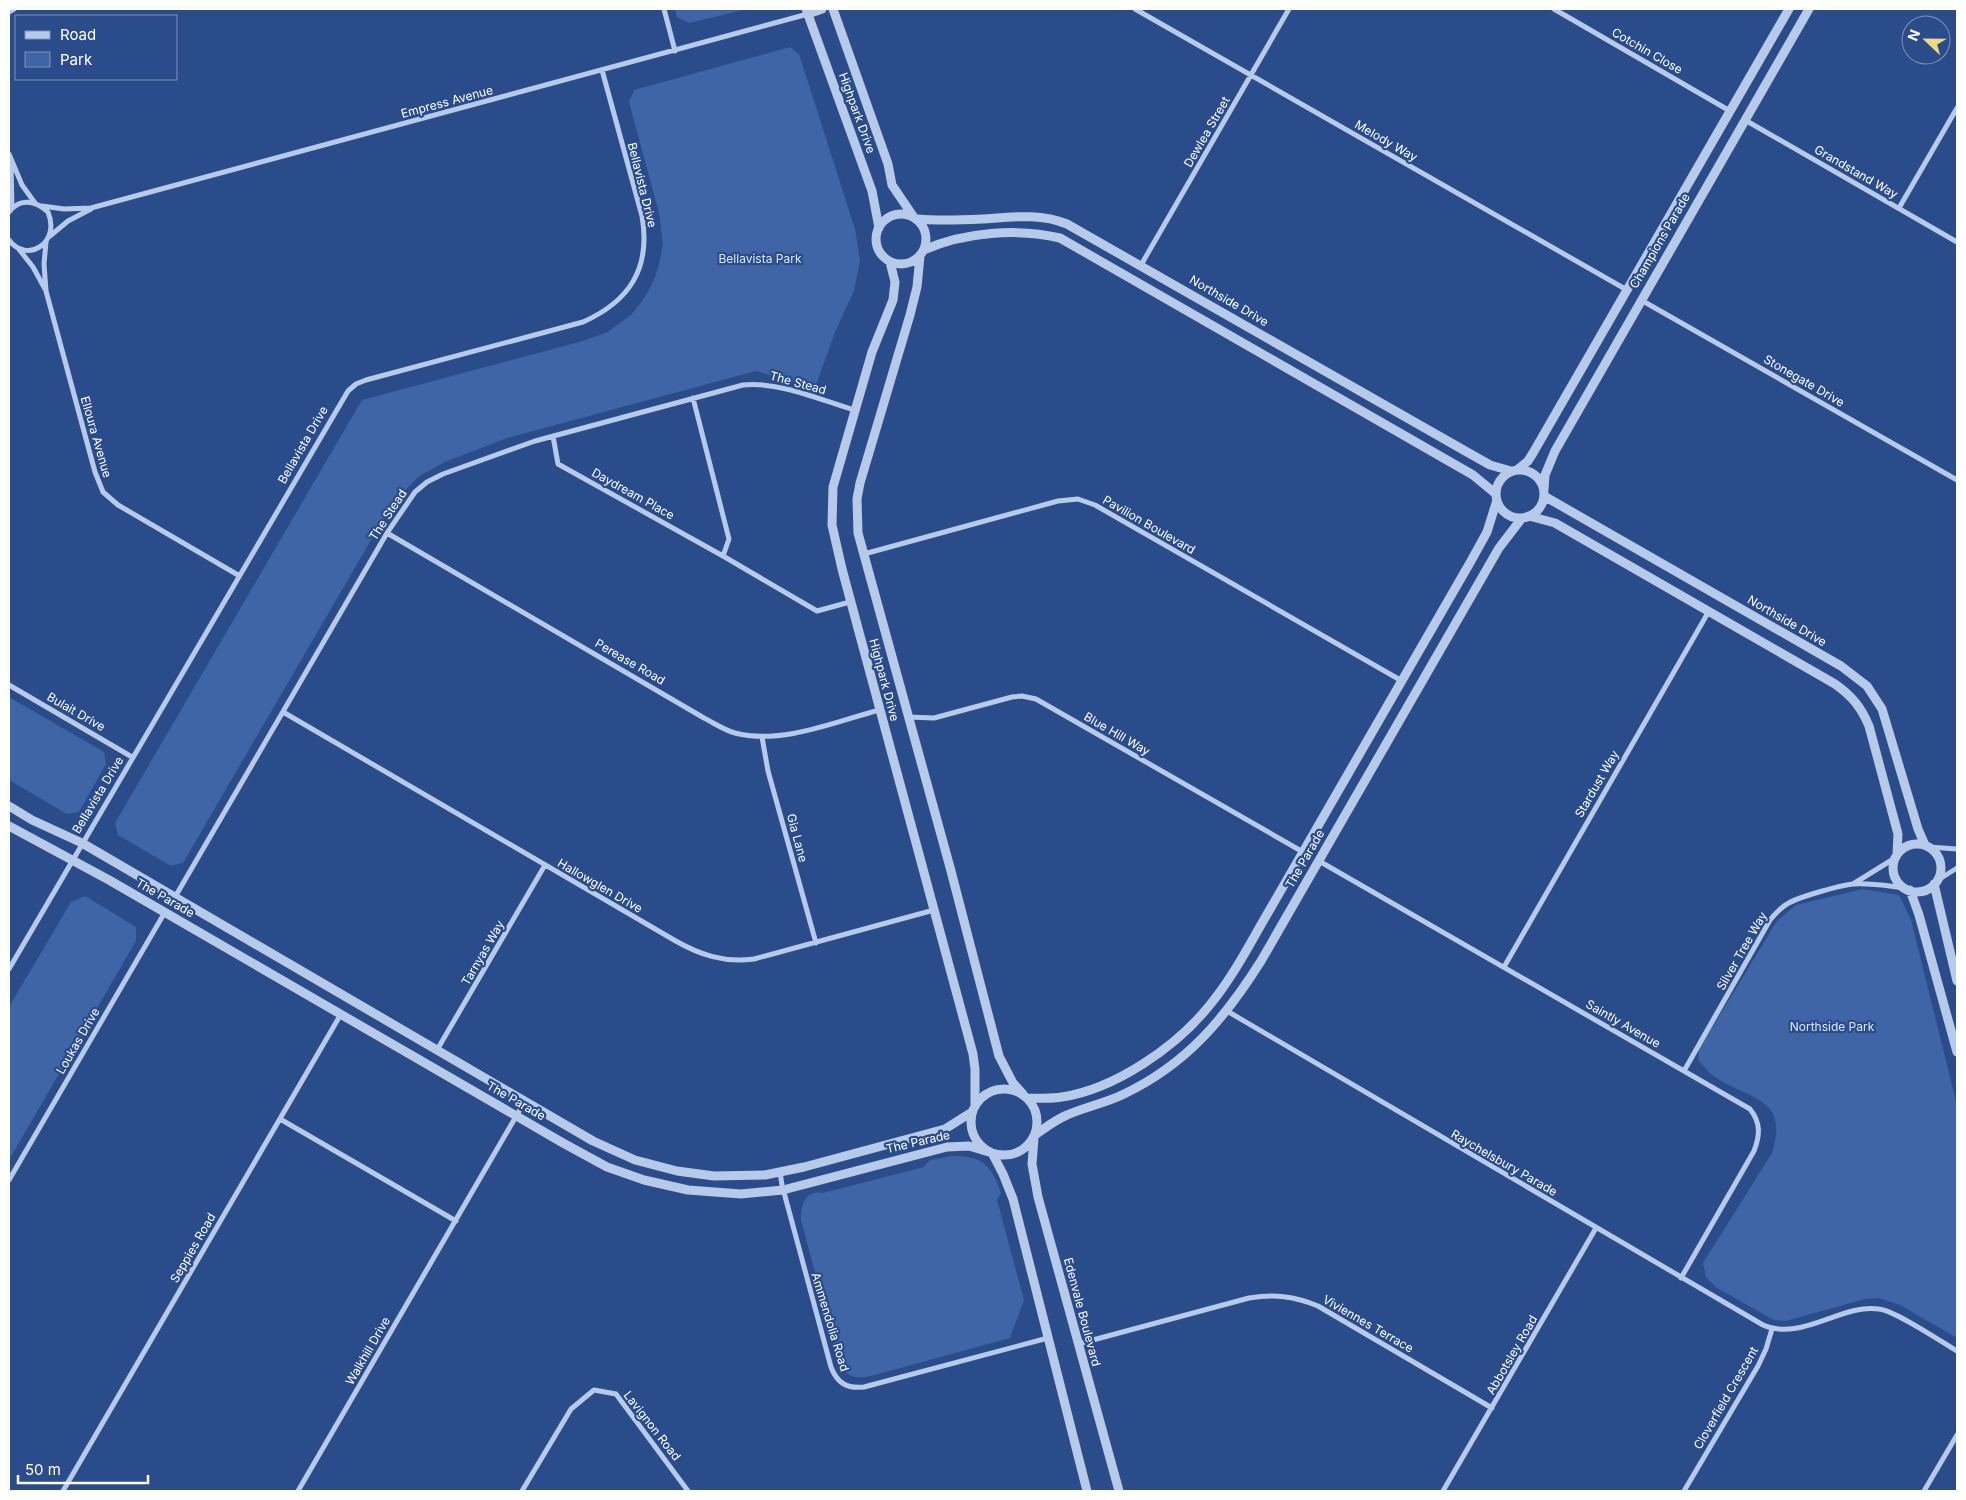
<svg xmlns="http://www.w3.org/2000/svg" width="1966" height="1500" font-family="Inter,sans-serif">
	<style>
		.green { fill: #3f65a6 }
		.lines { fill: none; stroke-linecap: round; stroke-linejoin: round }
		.minor { stroke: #b8cae9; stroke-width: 5 }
		.tertiary { stroke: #b8cae9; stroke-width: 9 }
		.labels { text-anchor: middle; stroke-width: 4.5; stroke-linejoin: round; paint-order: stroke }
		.street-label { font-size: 12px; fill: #fff; stroke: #2a4c8a }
		.park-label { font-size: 12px; fill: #dce6f7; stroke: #2a4c8a }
	</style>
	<rect width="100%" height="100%" fill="#2a4c8a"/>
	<path class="green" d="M 675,9 L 747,9 L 689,23 L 677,17 Z
		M 790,47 L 799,54 L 855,229 L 860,260 L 854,291 L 835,332 L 815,388 L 756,371 L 507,438 L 445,462 L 430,470 L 418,477 L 392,504 L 183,863 L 171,866 L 118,835 L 115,823 L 362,400 L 579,342 L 608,332 L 632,314 L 645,297 L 655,278 L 660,260 L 663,243 L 659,213 L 629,102 L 634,90 Z
		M 9,697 L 104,752 L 106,764 L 79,812 L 67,814 L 9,780 Z
		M 1863,889 L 1899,895 L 1911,920 L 1957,1105 L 1957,1338 L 1900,1305 L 1879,1298 L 1865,1299 L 1786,1321 L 1774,1320 L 1717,1288 L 1706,1277 L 1703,1263 L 1772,1153 C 1789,1097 1752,1101 1715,1077 C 1709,1073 1704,1066 1698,1060 L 1699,1049 L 1777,921 L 1796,905 Z
		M 85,896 L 136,927 L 136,941 L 9,1160 L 9,1007 L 71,902 Z
		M 952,1156 C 982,1156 991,1164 1001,1193 L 997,1200 L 1024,1300 L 1010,1338 L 871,1376 C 854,1379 847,1378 839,1361 L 801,1220 C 801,1205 805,1189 823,1193 L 924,1167 L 930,1160 Z"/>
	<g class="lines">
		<path class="minor" d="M 664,9 L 675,51
			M 1135,9 L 1627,290
			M 1554,9 L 1730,111
			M 9,12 L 14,9
			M 1745,120 L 1957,242
			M 9,154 L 22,185 L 35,203
			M 11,164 L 12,208
			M 42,206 L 64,209 L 91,208 L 808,14
			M 1899,208 L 1957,108
			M 9,212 C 20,197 36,201 48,212 C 61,243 27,264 9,240
			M 50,236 L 68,221 L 91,209
			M 46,242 L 44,264 L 46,291 L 95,472 L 103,492 L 118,505 L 238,575
			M 18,248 L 33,267 L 45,289
			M 1141,265 L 1289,9
			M 1641,300 L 1957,480
			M 693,398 L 729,539 L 723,556
			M 553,436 L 558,464 L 723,556 L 817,611 L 850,602
			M 387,533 L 704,718 C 714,723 724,730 735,733 C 781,745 835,722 879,710
			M 864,554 L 1058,501 L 1078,499 L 1095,505 L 1402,681
			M 9,685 L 132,757
			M 283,712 L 674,940 C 700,955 724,963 754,959 L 934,910
			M 908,717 L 934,718 L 1012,697 L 1022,696 L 1036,699 L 1303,852
			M 762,737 L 768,771 L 816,943
			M 1929,847 L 1957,849
			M 1319,861 L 1750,1109 C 1761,1123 1760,1135 1754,1151 L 1681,1278
			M 1938,880 L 1957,868
			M 1853,884 L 1895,858
			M 175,897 L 387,533 L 415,492 L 427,482 L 443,474 L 535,441 L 743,385 C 777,381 821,400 854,410
			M 1504,967 L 1709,611
			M 9,969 L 348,391 L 356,384 L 366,380 L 583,322 C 630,301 651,268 642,216 L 602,70
			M 1227,1011 L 1763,1325 C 1801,1342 1843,1303 1879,1309 C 1896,1311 1940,1341 1957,1351
			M 437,1050 L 545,865
			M 1684,1071 L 1770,920 C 1775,914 1780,908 1787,904 C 1798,897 1841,885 1854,884 C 1871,883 1888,886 1905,888
			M 280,1119 L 456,1221
			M 780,1172 L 782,1185 L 831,1367 C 837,1383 847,1389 864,1387 L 1048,1338
			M 9,1180 L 165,912
			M 1078,1344 L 1249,1298 C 1274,1294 1294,1296 1318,1306 L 1492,1408
			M 63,1491 L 341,1014
			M 298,1491 L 525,1101
			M 522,1491 L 571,1409 L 594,1390 L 616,1394 L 688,1491
			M 1443,1491 L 1596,1228
			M 1684,1491 L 1758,1366 L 1766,1349 L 1772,1329
			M 1924,1491 L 1957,1435"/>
		<path class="tertiary" d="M 806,9 L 872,191 L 879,228
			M 833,9 L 888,164 L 892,185 L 913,216
			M 808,14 L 822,9
			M876 239a25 25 0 1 1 50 0a25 25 0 1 1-50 0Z
			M 918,219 C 940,221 961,220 983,219 C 1012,217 1040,213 1067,224 L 1467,452 L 1490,465 L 1511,471
			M 924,250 C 964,232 1018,228 1060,238 L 1473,475 L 1496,494
			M 920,256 L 917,287 L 910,315 L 860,483 L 857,499 L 858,533 L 951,871 L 999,1056 L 1013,1083 L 1023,1094
			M 890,262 L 895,282 L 893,300 L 872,352 L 833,487 L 832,525 L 842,569 L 973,1054 L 975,1069 L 975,1106
			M1496 494a24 24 0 1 1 48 0a24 24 0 1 1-48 0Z
			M 1517,470 L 1528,461 L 1533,453 L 1789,9
			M 1544,490 L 1545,475 L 1555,451 L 1809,9
			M 1544,496 L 1841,666 L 1867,686 L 1882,709 L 1918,829 L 1925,845
			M 1529,516 L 1555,523 L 1835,684 C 1852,696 1861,707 1869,726 L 1898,834 L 1897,855
			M 9,806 L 32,820 L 82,843 L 593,1141 L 635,1160 L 677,1171 L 714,1176 L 765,1175 L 804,1167 L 945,1129 L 972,1112
			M 9,826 L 109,880 L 563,1143 L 607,1167 L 644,1180 L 688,1190 L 741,1194 L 783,1190 L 947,1147 L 969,1146 L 989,1152
			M1893 868a24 24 0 1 1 48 0a24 24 0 1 1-48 0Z
			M 1934,884 L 1957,981
			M 1910,890 L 1919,915 L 1957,1052
			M971 1122a33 33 0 1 1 66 0a33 33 0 1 1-66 0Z
			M 1028,1098 C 1040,1098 1051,1099 1062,1097 C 1115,1089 1176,1047 1209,1006 C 1230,981 1246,951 1262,923 L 1471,561 L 1487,532 L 1497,500
			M 1035,1135 C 1045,1128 1055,1120 1067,1115 C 1085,1107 1106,1103 1124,1094 C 1187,1064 1225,1018 1261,961 L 1499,548 L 1522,518
			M 1034,1138 L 1032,1164 L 1038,1197 L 1119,1491
			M 992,1153 L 1003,1174 L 1013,1199 L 1087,1491"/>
	</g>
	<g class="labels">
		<g class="street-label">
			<text transform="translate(1647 51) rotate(30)" y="4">Cotchin Close</text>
			<text transform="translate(447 102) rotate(-15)" y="4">Empress Avenue</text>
			<text transform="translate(857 113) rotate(70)" y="4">Highpark Drive</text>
			<text transform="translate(1207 132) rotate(-60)" y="4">Dewlea Street</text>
			<text transform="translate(1386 141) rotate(30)" y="4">Melody Way</text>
			<text transform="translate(1856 172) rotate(30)" y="4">Grandstand Way</text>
			<text transform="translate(642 185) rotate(76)" y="4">Bellavista Drive</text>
			<text transform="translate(1660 241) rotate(-60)" y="4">Champions Parade</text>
			<text transform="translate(1229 301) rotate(30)" y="4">Northside Drive</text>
			<text transform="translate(1804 381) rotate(30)" y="4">Stonegate Drive</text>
			<text transform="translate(798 383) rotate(15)" y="4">The Stead</text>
			<text transform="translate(96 437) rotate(74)" y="4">Elloura Avenue</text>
			<text transform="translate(303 445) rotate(-60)" y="4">Bellavista Drive</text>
			<text transform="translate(633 494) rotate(29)" y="4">Daydream Place</text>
			<text transform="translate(388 515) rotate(-57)" y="4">The Stead</text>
			<text transform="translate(1149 525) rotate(30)" y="4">Pavilion Boulevard</text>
			<text transform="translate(1787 621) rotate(30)" y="4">Northside Drive</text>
			<text transform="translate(630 662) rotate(30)" y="4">Perease Road</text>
			<text transform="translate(884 680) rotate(75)" y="4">Highpark Drive</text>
			<text transform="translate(76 712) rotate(30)" y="4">Bulait Drive</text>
			<text transform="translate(1117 734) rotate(30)" y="4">Blue Hill Way</text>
			<text transform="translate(1597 784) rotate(-60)" y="4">Stardust Way</text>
			<text transform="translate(98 795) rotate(-59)" y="4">Bellavista Drive</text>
			<text transform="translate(797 838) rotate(75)" y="4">Gia Lane</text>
			<text transform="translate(1305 859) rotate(-60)" y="4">The Parade</text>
			<text transform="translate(600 886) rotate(30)" y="4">Hallowglen Drive</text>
			<text transform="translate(165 898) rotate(30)" y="4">The Parade</text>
			<text transform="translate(1742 951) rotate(-60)" y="4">Silver Tree Way</text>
			<text transform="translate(483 953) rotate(-60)" y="4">Tarnyas Way</text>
			<text transform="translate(1623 1024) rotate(30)" y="4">Saintly Avenue</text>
			<text transform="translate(78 1041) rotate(-60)" y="4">Loukas Drive</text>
			<text transform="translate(516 1101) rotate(30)" y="4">The Parade</text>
			<text transform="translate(918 1142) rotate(-13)" y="4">The Parade</text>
			<text transform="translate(1504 1163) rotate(30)" y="4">Raychelsbury Parade</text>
			<text transform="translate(193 1248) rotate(-60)" y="4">Seppies Road</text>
			<text transform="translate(1082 1312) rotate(75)" y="4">Edenvale Boulevard</text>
			<text transform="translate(830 1322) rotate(73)" y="4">Ammendolia Road</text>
			<text transform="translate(1368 1324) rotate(30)" y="4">Viviennes Terrace</text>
			<text transform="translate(368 1351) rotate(-60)" y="4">Walkhill Drive</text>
			<text transform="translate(1512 1355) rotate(-60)" y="4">Abbotsley Road</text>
			<text transform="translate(1726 1398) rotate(-60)" y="4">Cloverfield Crescent</text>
			<text transform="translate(652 1426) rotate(52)" y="4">Lavignon Road</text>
		</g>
		<g class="park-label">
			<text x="760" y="263">Bellavista Park</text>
			<text x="1832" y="1031">Northside Park</text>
		</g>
	</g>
	<rect width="1966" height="1500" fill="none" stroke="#ffffff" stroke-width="20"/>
	<rect x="15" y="15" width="162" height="65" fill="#2a4c8a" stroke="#7f94b9"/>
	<rect x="25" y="31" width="25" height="8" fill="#b8cae9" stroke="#7f94b9"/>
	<text x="60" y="40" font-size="15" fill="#ffffff">Road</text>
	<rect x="25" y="52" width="25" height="15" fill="#3f65a6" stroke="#7f94b9"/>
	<text x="60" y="65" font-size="15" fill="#ffffff">Park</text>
	<g transform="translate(1926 40) rotate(292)"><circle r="24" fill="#2a4c8a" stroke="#7f94b9"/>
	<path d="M0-4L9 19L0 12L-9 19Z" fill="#efd880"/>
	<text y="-8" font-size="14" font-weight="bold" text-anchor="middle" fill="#ffffff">N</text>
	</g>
	<path d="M18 1475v8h130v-8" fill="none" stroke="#ffffff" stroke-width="2.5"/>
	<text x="25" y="1475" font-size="15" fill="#ffffff" stroke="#2a4c8a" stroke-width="4" paint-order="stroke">50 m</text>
</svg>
